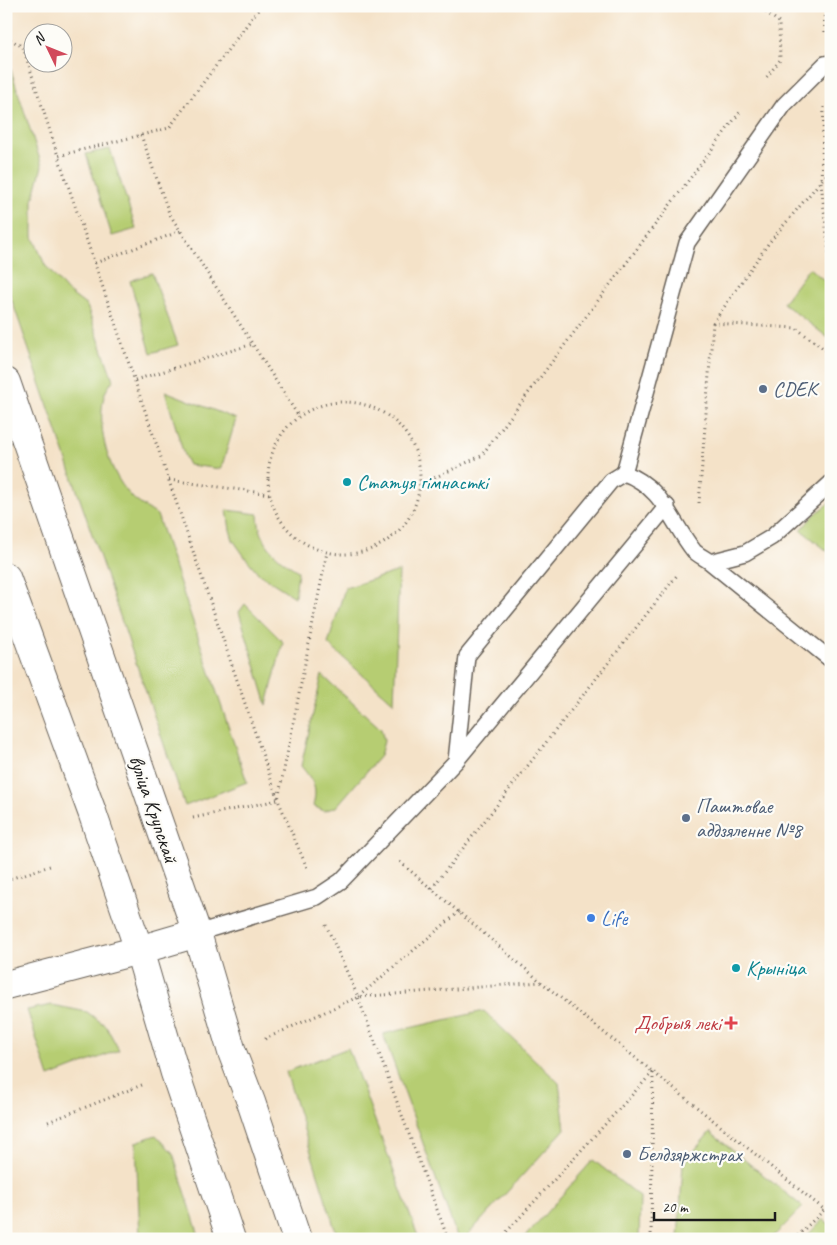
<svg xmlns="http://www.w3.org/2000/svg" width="837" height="1245" font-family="Caveat,sans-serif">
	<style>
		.green { fill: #b6cd72; stroke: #697447 }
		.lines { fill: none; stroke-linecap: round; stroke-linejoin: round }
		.lane-casing { stroke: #686158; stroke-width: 18 }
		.street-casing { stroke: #686158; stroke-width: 30 }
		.primary-casing { stroke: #686158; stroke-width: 30 }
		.path { stroke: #686158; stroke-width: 3; stroke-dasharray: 1 4; stroke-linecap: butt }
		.lane { stroke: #fff; stroke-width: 15 }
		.street { stroke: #fff; stroke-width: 28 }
		.primary { stroke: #fff; stroke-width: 28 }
		.service-dot { fill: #5c6f8a; stroke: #fdfcf7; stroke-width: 2 }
		.culture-dot { fill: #0f9aa8; stroke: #fdfcf7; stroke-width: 2 }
		.shop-dot { fill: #3f7fe0; stroke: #fdfcf7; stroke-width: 2 }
		.health-dot { fill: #e0444e; stroke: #fdfcf7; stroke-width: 2 }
		.labels { text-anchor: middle; stroke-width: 4.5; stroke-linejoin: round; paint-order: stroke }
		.service-label { font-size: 21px; fill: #4e5e75; stroke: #fdfcf7; text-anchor: start }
		.culture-label { font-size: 21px; fill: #0d838f; stroke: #fdfcf7; text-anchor: start }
		.street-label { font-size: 21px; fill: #1c1c1c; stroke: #fdfcf7 }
		.shop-label { font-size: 21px; fill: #366cbe; stroke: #fdfcf7; text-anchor: start }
		.health-label { font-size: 21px; fill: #be3a42; stroke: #fdfcf7; text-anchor: end }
	</style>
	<rect width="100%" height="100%" fill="#fdfcf7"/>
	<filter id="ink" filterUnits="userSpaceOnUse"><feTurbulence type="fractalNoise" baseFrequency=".02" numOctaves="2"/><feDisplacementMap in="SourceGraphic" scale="10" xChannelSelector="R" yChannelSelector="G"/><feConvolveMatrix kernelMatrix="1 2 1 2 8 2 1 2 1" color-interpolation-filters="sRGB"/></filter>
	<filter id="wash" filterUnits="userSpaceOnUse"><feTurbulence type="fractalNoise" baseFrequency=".0096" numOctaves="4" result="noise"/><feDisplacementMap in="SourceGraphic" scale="20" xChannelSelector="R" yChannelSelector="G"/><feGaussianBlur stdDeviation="1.12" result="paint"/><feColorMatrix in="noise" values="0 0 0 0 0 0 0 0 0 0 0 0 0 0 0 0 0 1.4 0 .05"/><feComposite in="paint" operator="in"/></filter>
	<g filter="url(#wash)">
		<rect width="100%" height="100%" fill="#f4e2c8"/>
		<path class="green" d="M 6,55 L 42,166 L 33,200 L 33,237 L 45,265 L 67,291 L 87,306 L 113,380 C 110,385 105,391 104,396 C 96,430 109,476 135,500 C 141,505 150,510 157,515 L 247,782 L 185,806 L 6,283 Z
			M 110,149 L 136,229 L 112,236 L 86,154 Z
			M 809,268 L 831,286 L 831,340 L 783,303 Z
			M 152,273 L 178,345 L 151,353 L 130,281 Z
			M 165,391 L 236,419 L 221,469 L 189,465 L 184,455 Z
			M 831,502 L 831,554 L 801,530 L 814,515 Z
			M 227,510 L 258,514 C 259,543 275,557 298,571 L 295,597 L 259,574 L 245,557 L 233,540 L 230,530 Z
			M 399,571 L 394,703 L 328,644 L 345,588 Z
			M 245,604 L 283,642 L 267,705 L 239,612 Z
			M 322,675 L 381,729 L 384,741 L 380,756 L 336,807 L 324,811 L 313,806 C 318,787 313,781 301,766 Z
			M 52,1005 L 87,1012 L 106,1026 L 119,1050 L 49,1077 L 27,1010 Z
			M 484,1011 L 559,1083 L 565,1129 L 464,1239 L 458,1239 L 383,1034 Z
			M 348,1048 L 419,1239 L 338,1239 L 286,1072 Z
			M 710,1132 L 803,1207 L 771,1239 L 678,1239 L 683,1164 Z
			M 156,1135 L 173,1153 L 200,1239 L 140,1239 L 136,1142 Z
			M 593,1160 L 640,1197 L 639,1239 L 523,1239 Z
			M 823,1219 L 831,1225 L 831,1239 L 804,1239 Z"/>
	</g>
	<g filter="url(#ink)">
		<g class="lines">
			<defs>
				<path id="lane" d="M 624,473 C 663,487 671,522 694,551 C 698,555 705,558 710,562 L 831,660
					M 710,562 L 745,553 L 772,537 L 831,483
					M 456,761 L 467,656 L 611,481 L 624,473 L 687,243 L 784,105 L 825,64 L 831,63
					M 197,933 L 317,897 L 341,881 L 456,761 L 667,506"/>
				<path id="street" d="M 6,985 L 139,950 L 197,933"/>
				<path id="primary" d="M 6,382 L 197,933 L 232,1052 L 251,1102 L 297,1239
					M 6,577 L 92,812 L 139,950 L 175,1073 L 231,1239"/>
			</defs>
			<use href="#lane" class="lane-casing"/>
			<use href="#street" class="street-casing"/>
			<use href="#primary" class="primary-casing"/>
			<path class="path" d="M 261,6 L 169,128 L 58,156 L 278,800 L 307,868
				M 758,6 L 779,22 L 780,60 L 765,79
				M 824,6 L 825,36
				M 6,37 L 23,47 L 58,156
				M 824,107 L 821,182 L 831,273
				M 141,135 L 169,213 L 299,417
				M 95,263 L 181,231
				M 713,323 L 768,244 L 831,169
				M 135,380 L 253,344
				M268 478a76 76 0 1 1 152 0a76 76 0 1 1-152 0Z
				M 169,480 L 270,494
				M 421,484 L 481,456 L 740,112
				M 699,503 L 713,323 L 796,328 L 831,354
				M 193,818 L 278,800 L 327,552
				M 400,862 L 541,982 L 831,1215
				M 6,880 L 50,866
				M 432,888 L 678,574
				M 459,912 L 358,997 L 541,982
				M 326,925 L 358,997 L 448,1239
				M 265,1039 L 358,997
				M 48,1122 L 142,1085
				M 500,1239 L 653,1072
				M 651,1239 L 653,1073
				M 794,1239 L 824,1210"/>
			<use href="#lane" class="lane"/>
			<use href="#street" class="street"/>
			<use href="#primary" class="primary"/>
		</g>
	</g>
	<g class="service-dot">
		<circle cx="763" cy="389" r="5"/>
		<circle cx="686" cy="818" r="5"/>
		<circle cx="627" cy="1154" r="5"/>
	</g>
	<g class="culture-dot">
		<circle cx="347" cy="482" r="5"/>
		<circle cx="736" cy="968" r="5"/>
	</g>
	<circle class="shop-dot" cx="591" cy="918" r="5"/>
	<path class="health-dot" d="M728.5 1015.5h5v5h5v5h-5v5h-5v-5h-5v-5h5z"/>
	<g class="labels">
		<g class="service-label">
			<text x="773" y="396">CDEK</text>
			<text x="696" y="813">Паштовае<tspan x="696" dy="24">аддзяленне №8</tspan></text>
			<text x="637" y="1161">Белдзяржстрах</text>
		</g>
		<g class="culture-label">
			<text x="357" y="489">Статуя гімнасткі</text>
			<text x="746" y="975">Крыніца</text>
		</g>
		<g class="street-label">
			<text transform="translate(154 809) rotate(71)" y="7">вуліца Крупскай</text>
		</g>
		<g class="shop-label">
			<text x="601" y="925">Life</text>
		</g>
		<g class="health-label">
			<text x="721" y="1030">Добрыя лекі</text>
		</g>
	</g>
	<rect width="837" height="1245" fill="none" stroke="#fdfcf7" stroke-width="25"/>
	<g transform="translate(48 48) rotate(313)"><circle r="24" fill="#fdfcf7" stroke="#a3a29f"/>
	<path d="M0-4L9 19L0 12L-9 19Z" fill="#d1495b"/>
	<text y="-8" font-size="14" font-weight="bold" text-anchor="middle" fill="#1c1c1c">N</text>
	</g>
	<path d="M654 1212v8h121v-8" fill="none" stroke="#1c1c1c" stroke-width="2.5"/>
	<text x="662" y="1212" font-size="15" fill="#1c1c1c" stroke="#fdfcf7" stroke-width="4" paint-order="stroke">20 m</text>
</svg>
